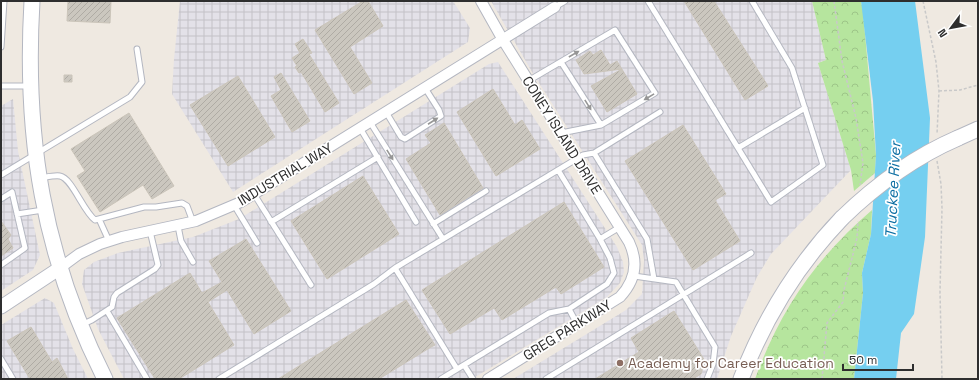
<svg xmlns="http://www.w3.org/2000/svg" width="979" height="380" font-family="'Space Grotesk',sans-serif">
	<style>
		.industrial { fill: url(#industrial-grid) }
		.park { fill: url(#park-crowns) }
		.water { fill: #75cff0 }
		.building { fill: url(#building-hatch); stroke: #cbc5ba }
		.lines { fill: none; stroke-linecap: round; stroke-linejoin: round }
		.service-casing { stroke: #b4b7c1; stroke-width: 7 }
		.minor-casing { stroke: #b4b7c1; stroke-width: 12 }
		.tertiary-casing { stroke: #b4b7c1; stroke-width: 15 }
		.secondary-casing { stroke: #b4b7c1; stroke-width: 17 }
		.path { stroke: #c9c9c9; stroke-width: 1.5; stroke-dasharray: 3 2; stroke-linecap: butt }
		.service { stroke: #fff; stroke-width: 5 }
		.minor { stroke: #fff; stroke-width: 10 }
		.tertiary { stroke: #fff; stroke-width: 13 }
		.secondary { stroke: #fff; stroke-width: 15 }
		.secondary-bridge-casing { stroke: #b4b7c1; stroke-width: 17; stroke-linecap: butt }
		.secondary-bridge { stroke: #fff; stroke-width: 15 }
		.oneway { fill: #969696 }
		.education-dot { fill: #8d6e63; stroke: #fff; stroke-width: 1.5 }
		.labels { text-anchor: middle; stroke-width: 3.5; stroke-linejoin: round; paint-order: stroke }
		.street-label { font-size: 14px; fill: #2e2e2e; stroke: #fff }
		.education-label { font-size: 14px; fill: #785e54; stroke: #fff; text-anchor: start }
		.water-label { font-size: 15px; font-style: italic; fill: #0d6fa3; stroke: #fff }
	</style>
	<defs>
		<pattern id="industrial-grid" width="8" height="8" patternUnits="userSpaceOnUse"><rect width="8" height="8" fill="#e3e1e8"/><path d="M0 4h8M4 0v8" fill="none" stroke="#c3c1c7"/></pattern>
		<pattern id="park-crowns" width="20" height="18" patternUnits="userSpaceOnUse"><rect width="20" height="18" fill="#b6e59e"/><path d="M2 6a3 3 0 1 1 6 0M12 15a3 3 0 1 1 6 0" fill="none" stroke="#9dc588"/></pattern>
		<pattern id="building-hatch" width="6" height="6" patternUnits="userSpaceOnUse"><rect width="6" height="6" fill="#cbc7bf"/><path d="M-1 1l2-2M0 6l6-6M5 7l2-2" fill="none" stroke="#afaba4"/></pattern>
	</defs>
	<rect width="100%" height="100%" fill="#efe9e1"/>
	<path class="industrial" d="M 180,1 L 453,1 L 470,28 L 468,42 L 233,192 L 172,94 L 174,59 Z
		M 491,1 L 812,1 L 826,60 L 818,63 L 851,170 L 771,254 L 757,277 L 731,336 L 717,379 L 513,379 L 626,310 L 642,294 L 644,260 L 642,245 L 532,72 Z
		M 498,62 L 617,247 L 623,262 L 624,272 L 620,283 L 607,297 L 472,379 L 124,379 L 98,329 L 82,284 L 84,270 L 94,262 L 118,253 L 193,237 L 239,219 L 489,64 Z
		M 13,99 L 18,151 L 40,255 L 33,270 L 1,291 L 1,106 Z
		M 45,298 L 54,303 L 73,349 L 88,379 L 1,379 L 1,325 Z"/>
	<path class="park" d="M 812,1 L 861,1 L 863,12 L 876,155 L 875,173 L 854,191 L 851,170 L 818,63 L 826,60 Z
		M 872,210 L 871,234 L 862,273 L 863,293 L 854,379 L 755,379 C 780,310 816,258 872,210 Z"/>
	<path class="water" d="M 861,1 L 915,1 L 930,118 L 925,237 L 914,314 L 901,333 L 896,379 L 854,379 L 863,293 L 862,273 L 871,234 L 876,155 L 873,101 Z"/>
	<path class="building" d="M 68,1 L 111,1 L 110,23 L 67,21 Z
		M 363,1 L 368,1 L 383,26 L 350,47 L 372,83 L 354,94 L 315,30 Z
		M 684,1 L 714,1 L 768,86 L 745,100 Z
		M 303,39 L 312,53 L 309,54 L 339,103 L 325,112 L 301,72 L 299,73 L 295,67 L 297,66 L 292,58 L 300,53 L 295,44 Z
		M 601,50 L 610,65 L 617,61 L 637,94 L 607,112 L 591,86 L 622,69 L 584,74 L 576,60 L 590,51 L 593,55 Z
		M 281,73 L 310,121 L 292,132 L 271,96 L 281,90 L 274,77 Z
		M 64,75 L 72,75 L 72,82 L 64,82 Z
		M 238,76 L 275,137 L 228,166 L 190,105 Z
		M 493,89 L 515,125 L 522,120 L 540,149 L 496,176 L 457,112 Z
		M 129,113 L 174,186 L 152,199 L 143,185 L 100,212 L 77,176 L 85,171 L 71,149 Z
		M 444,123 L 483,188 L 440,215 L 406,159 L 431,143 L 425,135 Z
		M 683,125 L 726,194 L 715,200 L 740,241 L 693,270 L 625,161 Z
		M 363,176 L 399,234 L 327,279 L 291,221 Z
		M 564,202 L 604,267 L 561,294 L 556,287 L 502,320 L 494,308 L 450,334 L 422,290 Z
		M 1,221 L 11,235 L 8,239 L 13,248 L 1,256 Z
		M 246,239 L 291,311 L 254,334 L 227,290 L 208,302 L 234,345 L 179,379 L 155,379 L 117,318 L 190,273 L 202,293 L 222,282 L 209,261 Z
		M 406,300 L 435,345 L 431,347 L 379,379 L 278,379 Z
		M 674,311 L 705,361 L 701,374 L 693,379 L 595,379 L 639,352 L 631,338 Z
		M 31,327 L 52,362 L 57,358 L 68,379 L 30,379 L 7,341 Z"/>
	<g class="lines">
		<defs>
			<path id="service" d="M 648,1 L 771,202 L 823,165 L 792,68 L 752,1
				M 555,7 L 565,1
				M 1,47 L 4,1
				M 561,62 L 601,125
				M 528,81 L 615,30 L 655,93 L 601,125 L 561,133
				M 1,86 L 29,86
				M 386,112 L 401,137 L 405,139 L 441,116 L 439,110 L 425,88
				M 370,122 L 443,239
				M 360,128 L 416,222
				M 738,148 L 805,108
				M 594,153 L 660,112
				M 558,170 L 600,239 L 620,227
				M 1,175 L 130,97 L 142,82 L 137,49
				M 41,178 C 47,177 55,175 60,176 C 72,178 83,211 95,220 L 144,207 L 156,207 L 182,203 L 187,206 L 193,222
				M 254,194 L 311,285
				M 1,199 L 12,192 L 25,248 L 1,265
				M 234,205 L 257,243
				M 17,214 L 43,210
				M 99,219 L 109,241
				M 271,222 L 378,157
				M 433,224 L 486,191
				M 178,226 L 181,241 L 193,262
				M 395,268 L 457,369
				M 634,276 L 676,282 L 715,347 L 713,364 L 707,379
				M 569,309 L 577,324
				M 107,311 L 147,379
				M 81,325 L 92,320 L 112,307 L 114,297 L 117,293 L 155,269 L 158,265 L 150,231
				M 1,359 L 13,379
				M 464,365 L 473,379
				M 219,379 L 374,284 L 395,268 L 583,155 L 594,153 L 647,239 L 654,279
				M 441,379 L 549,313 L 569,309 L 607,284 L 614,273 L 610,258 L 600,239
				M 546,379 L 751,253"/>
			<path id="minor" d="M 481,1 L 503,40 L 629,242 C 639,263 635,281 620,297 L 488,379
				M 60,268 L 79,254 L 100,244 L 122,237 L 196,221 L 241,202 L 555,7"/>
			<path id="tertiary" d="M 1,307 L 60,268"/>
			<path id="secondary" d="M 32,1 C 24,138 43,256 105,379
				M 958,138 L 978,129
				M 741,379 C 764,319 797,265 842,218"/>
		</defs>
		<use href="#service" class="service-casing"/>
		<use href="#minor" class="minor-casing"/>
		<use href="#tertiary" class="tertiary-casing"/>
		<use href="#secondary" class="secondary-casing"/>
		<path class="path" d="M 834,1 L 842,61 L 856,118 L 863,163 L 860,185
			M 923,1 L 936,62 L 939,91 L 937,134
			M 939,91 L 960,90 L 978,85
			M 937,161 L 941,184 L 942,208 L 940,292 L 942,379
			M 822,379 L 827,323 L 843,302 L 844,290 L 857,238 L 858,221"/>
		<use href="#service" class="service"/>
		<use href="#minor" class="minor"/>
		<use href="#tertiary" class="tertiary"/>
		<use href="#secondary" class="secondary"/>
		<defs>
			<path id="secondary-bridge" d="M 842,218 C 876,185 914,157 958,138"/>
		</defs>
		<use href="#secondary-bridge" class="secondary-bridge-casing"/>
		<use href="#secondary-bridge" class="secondary-bridge"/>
	</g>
	<defs><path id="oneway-solid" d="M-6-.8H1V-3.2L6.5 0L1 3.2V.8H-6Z"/></defs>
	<g class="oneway">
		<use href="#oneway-solid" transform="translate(574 54) rotate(-30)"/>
		<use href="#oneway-solid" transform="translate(649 97) rotate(149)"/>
		<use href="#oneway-solid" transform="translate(588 105) rotate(58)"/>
		<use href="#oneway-solid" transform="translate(433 121) rotate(-33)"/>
		<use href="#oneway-solid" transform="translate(390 155) rotate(58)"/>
	</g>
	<circle class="education-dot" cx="620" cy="363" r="4"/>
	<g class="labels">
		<g class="street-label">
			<text transform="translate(562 135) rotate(58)" y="5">CONEY ISLAND DRIVE</text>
			<text transform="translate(285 174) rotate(-31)" y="5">INDUSTRIAL WAY</text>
			<text transform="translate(567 330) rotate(-32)" y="5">GREG PARKWAY</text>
		</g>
		<g class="education-label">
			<text x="628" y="368">Academy for Career Education</text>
		</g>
		<g class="water-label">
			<text transform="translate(893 190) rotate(-87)" y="5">Truckee River</text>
		</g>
	</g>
	<rect width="979" height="380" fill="none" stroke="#2e2e2e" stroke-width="4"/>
	<g transform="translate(951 28) rotate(238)" stroke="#ffffff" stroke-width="3" paint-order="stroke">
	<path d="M0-3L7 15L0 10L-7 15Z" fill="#2e2e2e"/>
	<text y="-6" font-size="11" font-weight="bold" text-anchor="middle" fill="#2e2e2e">N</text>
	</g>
	<path d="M843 364v6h70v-6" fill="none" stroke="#2e2e2e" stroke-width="2"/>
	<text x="849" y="364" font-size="12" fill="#2e2e2e" stroke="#ffffff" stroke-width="3" paint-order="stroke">50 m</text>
</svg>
